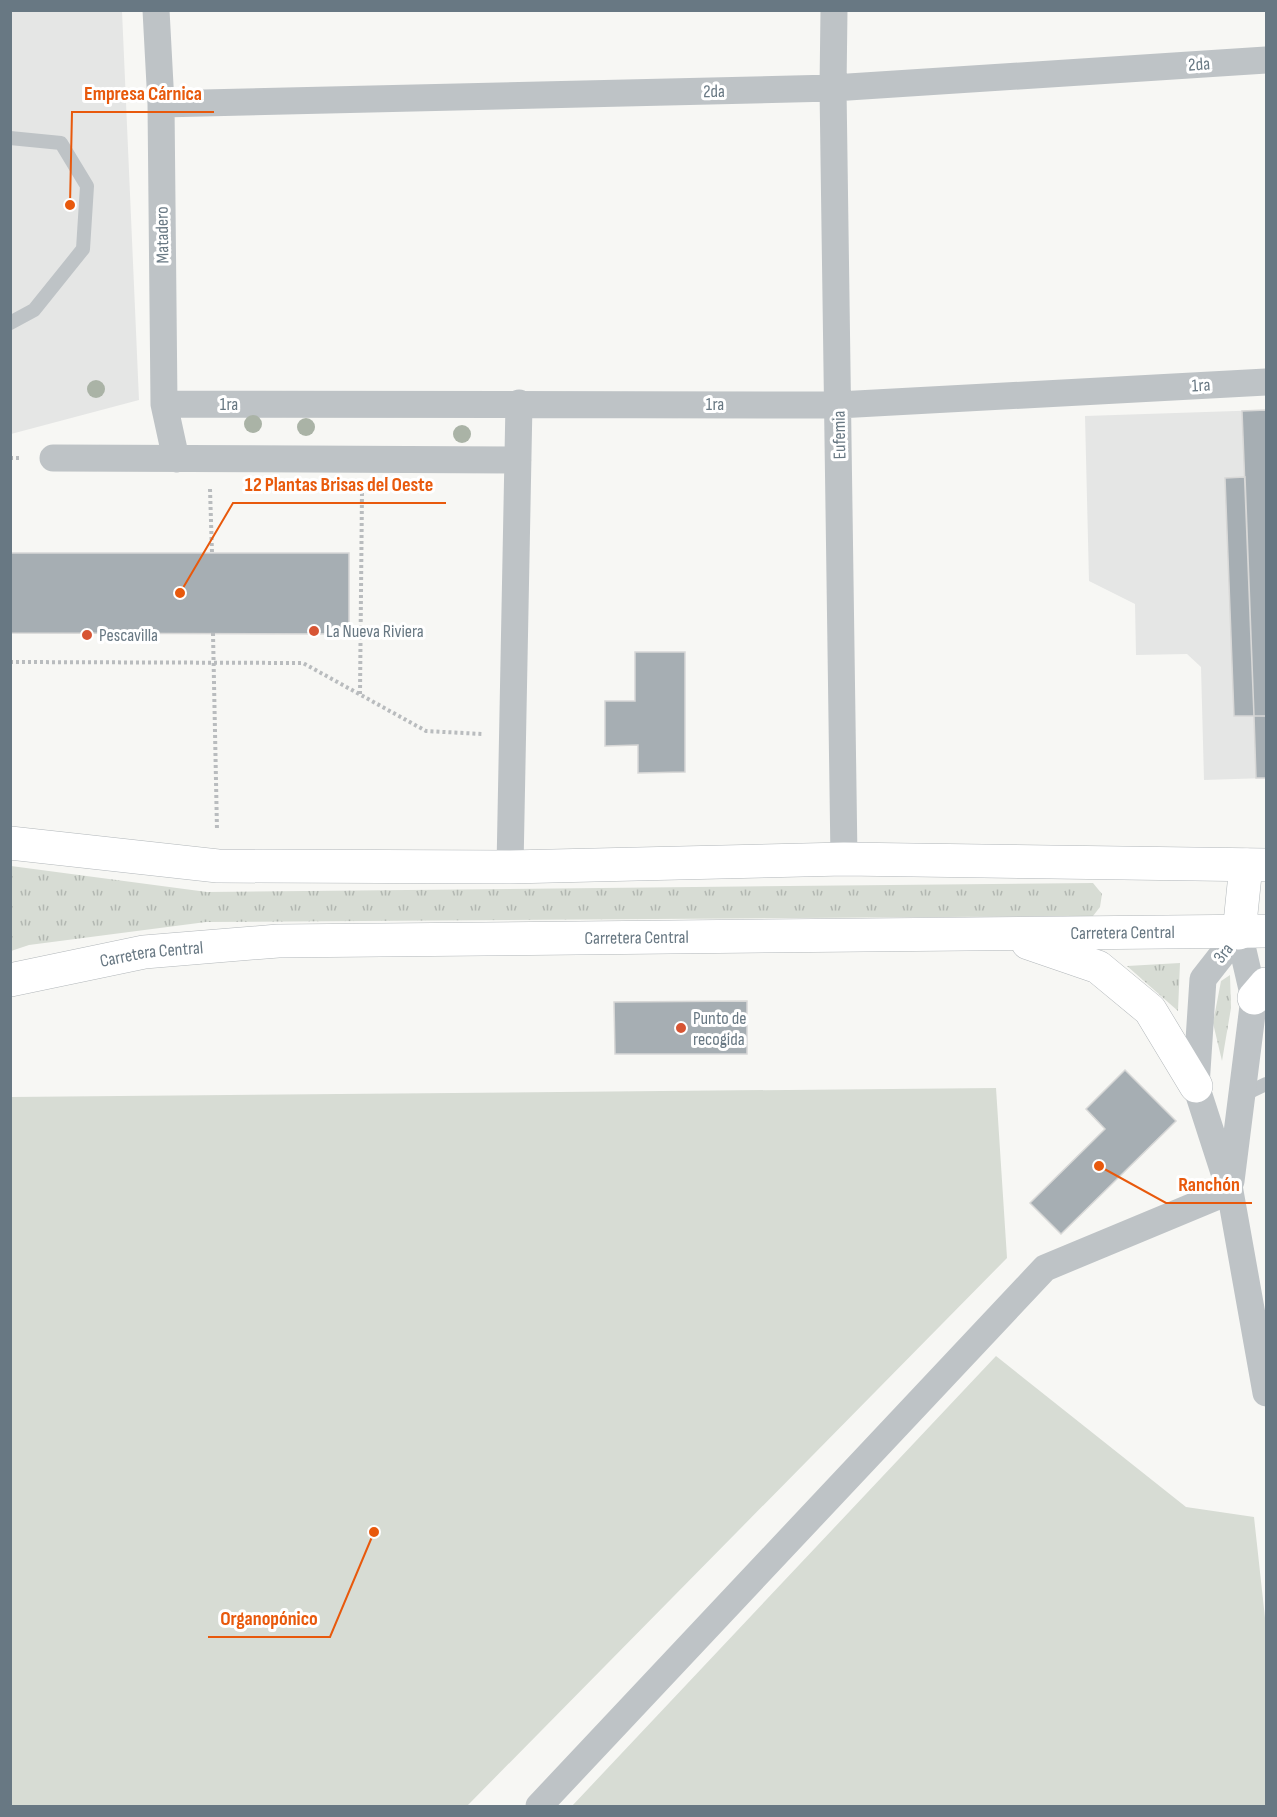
<svg xmlns="http://www.w3.org/2000/svg" width="1277" height="1817" font-family="'Sofia Sans Condensed',sans-serif">
	<style>
		.built { fill: #e5e6e5 }
		.grass { fill: url(#grass-tufts) }
		.green { fill: #d7dcd4 }
		.building { fill: #a6aeb3; stroke: #d8d8d7; stroke-width: 1.5 }
		.lines { fill: none; stroke-linecap: round; stroke-linejoin: round }
		.primary-casing { stroke: #b2b7ba; stroke-width: 34 }
		.path { stroke: #b9bcbe; stroke-width: 4; stroke-dasharray: 3 3; stroke-linecap: butt }
		.service { stroke: #bec3c6; stroke-width: 14 }
		.minor { stroke: #bec3c6; stroke-width: 27 }
		.primary { stroke: #fff; stroke-width: 33 }
		.tree { fill: #aab3a6 }
		.poi-dot { fill: #d75534; stroke: #fff; stroke-width: 2 }
		.labels { text-anchor: middle; stroke-width: 6; stroke-linejoin: round; paint-order: stroke }
		.street-label { font-size: 18px; fill: #687883; stroke: #fff }
		.poi-label { font-size: 18px; fill: #687883; stroke: #fff; text-anchor: start }
		.leader { fill: none; stroke: #e8590c; stroke-width: 2 }
		.callout-dot { fill: #e8590c; stroke: #fff; stroke-width: 2 }
		.callout-label { font-size: 20px; text-anchor: middle; font-weight: bold; fill: #e8590c; stroke: #fff; stroke-width: 6; stroke-linejoin: round; paint-order: stroke }
	</style>
	<defs>
		<pattern id="grass-tufts" width="24" height="20" patternUnits="userSpaceOnUse" patternTransform="scale(1.5)"><rect width="24" height="20" fill="#d7dcd4"/><path d="M3 7l-1-3M5 7V3M7 7l1-3M15 17l-1-3M17 17v-4M19 17l1-3" fill="none" stroke="#b2b7b1"/></pattern>
	</defs>
	<rect width="100%" height="100%" fill="#f7f7f4"/>
	<path class="built" d="M 11,11 L 122,11 L 139,400 L 11,434 Z
		M 1266,410 L 1266,778 L 1204,780 L 1201,667 L 1187,654 L 1136,655 L 1135,604 L 1089,581 L 1085,416 Z"/>
	<path class="grass" d="M 11,866 L 207,892 L 1093,883 L 1102,894 L 1100,907 L 1093,916 L 206,922 L 29,945 L 11,951 Z
		M 1180,963 L 1178,1011 L 1127,966 Z
		M 1230,975 L 1231,1008 L 1222,1061 L 1213,1023 L 1221,981 Z"/>
	<path class="green" d="M 996,1088 L 1007,1258 L 467,1806 L 11,1806 L 11,1097 Z
		M 996,1356 L 1186,1507 L 1254,1517 L 1266,1627 L 1266,1806 L 572,1806 Z"/>
	<path class="building" d="M 1266,410 L 1266,716 L 1254,716 L 1242,411 Z
		M 1245,477 L 1254,716 L 1234,716 L 1225,478 Z
		M 10,553 L 349,553 L 349,634 L 10,633 Z
		M 635,652 L 685,652 L 685,772 L 638,773 L 638,745 L 605,746 L 605,701 L 635,701 Z
		M 1254,716 L 1266,716 L 1266,778 L 1256,778 Z
		M 747,1001 L 747,1054 L 615,1054 L 614,1002 Z
		M 1125,1070 L 1176,1121 L 1061,1234 L 1030,1203 L 1105,1129 L 1086,1109 Z"/>
	<g class="lines">
		<defs>
			<g id="primary">
				<path d="M 10,843 L 218,866 L 510,867 L 844,859 L 1266,865"/>
				<path d="M 1239,933 L 1246,865"/>
				<path d="M 1028,943 L 1098,967 L 1150,1010 L 1196,1086"/>
				<path id="s1" d="M 10,980 L 144,952 L 278,941 L 1266,931"/>
				<path d="M 1254,998 L 1266,984"/>
			</g>
		</defs>
		<use href="#primary" class="primary-casing"/>
		<path class="path" d="M 10,458 L 22,458
			M 210,489 L 212,553
			M 213,633 L 217,830
			M 10,662 L 303,663 L 426,731 L 482,734
			M 360,694 L 362,491"/>
		<path class="service" d="M 10,138 L 61,143 L 87,186 L 83,249 L 34,310 L 10,323
			M 1241,1096 L 1266,1084"/>
		<path class="minor" d="M 156,10 L 161,104 L 164,404 L 176,459
			M 834,10 L 833,88 L 844,859
			M 161,104 L 833,88 L 1266,60
			M 164,404 L 838,405 L 1266,382
			M 53,458 L 518,460
			M 510,867 L 519,403
			M 1239,933 L 1203,979 L 1196,1086 L 1230,1191 L 1266,1393
			M 1231,1181 L 1254,998 L 1239,933
			M 539,1806 L 1045,1268 L 1230,1191"/>
		<use href="#primary" class="primary"/>
	</g>
	<g class="tree">
		<circle cx="96" cy="389" r="9"/>
		<circle cx="253" cy="424" r="9"/>
		<circle cx="306" cy="427" r="9"/>
		<circle cx="462" cy="434" r="9"/>
	</g>
	<g class="poi-dot">
		<circle cx="314" cy="631" r="6"/>
		<circle cx="87" cy="635" r="6"/>
		<circle cx="681" cy="1028" r="6"/>
	</g>
	<g class="labels">
		<g class="street-label">
			<text transform="translate(1199 64) rotate(-4)" y="6">2da</text>
			<text transform="translate(714 91) rotate(-1)" y="6">2da</text>
			<text transform="translate(162 235) rotate(-91)" y="6">Matadero</text>
			<text transform="translate(1201 385) rotate(-3)" y="6">1ra</text>
			<text x="229" y="410">1ra</text>
			<text x="715" y="410">1ra</text>
			<text transform="translate(839 435) rotate(-91)" y="6">Eufemia</text>
			<text dy="6" stroke="none"><textPath href="#s1" startOffset="1116">Carretera Central</textPath></text>
			<text dy="6" stroke="none"><textPath href="#s1" startOffset="630">Carretera Central</textPath></text>
			<text transform="translate(1223 953) rotate(-52)" y="6">3ra</text>
			<text dy="6" stroke="none"><textPath href="#s1" startOffset="144">Carretera Central</textPath></text>
		</g>
		<g class="poi-label">
			<text x="326" y="637">La Nueva Riviera</text>
			<text x="99" y="641">Pescavilla</text>
			<text x="693" y="1024">Punto de<tspan x="693" dy="21">recogida</tspan></text>
		</g>
	</g>
	<path class="leader" d="M70 205L72 112H214M180 593L233 503H446M1099 1166L1166 1203H1252M374 1532L330 1637H208"/>
	<g class="callout-dot">
		<circle cx="70" cy="205" r="6"/>
		<circle cx="180" cy="593" r="6"/>
		<circle cx="1099" cy="1166" r="6"/>
		<circle cx="374" cy="1532" r="6"/>
	</g>
	<g class="callout-label">
		<text x="143" y="100">Empresa Cárnica</text>
		<text x="339" y="491">12 Plantas Brisas del Oeste</text>
		<text x="1209" y="1191">Ranchón</text>
		<text x="269" y="1625">Organopónico</text>
	</g>
	<rect width="1277" height="1817" fill="none" stroke="#687883" stroke-width="24"/>
</svg>
